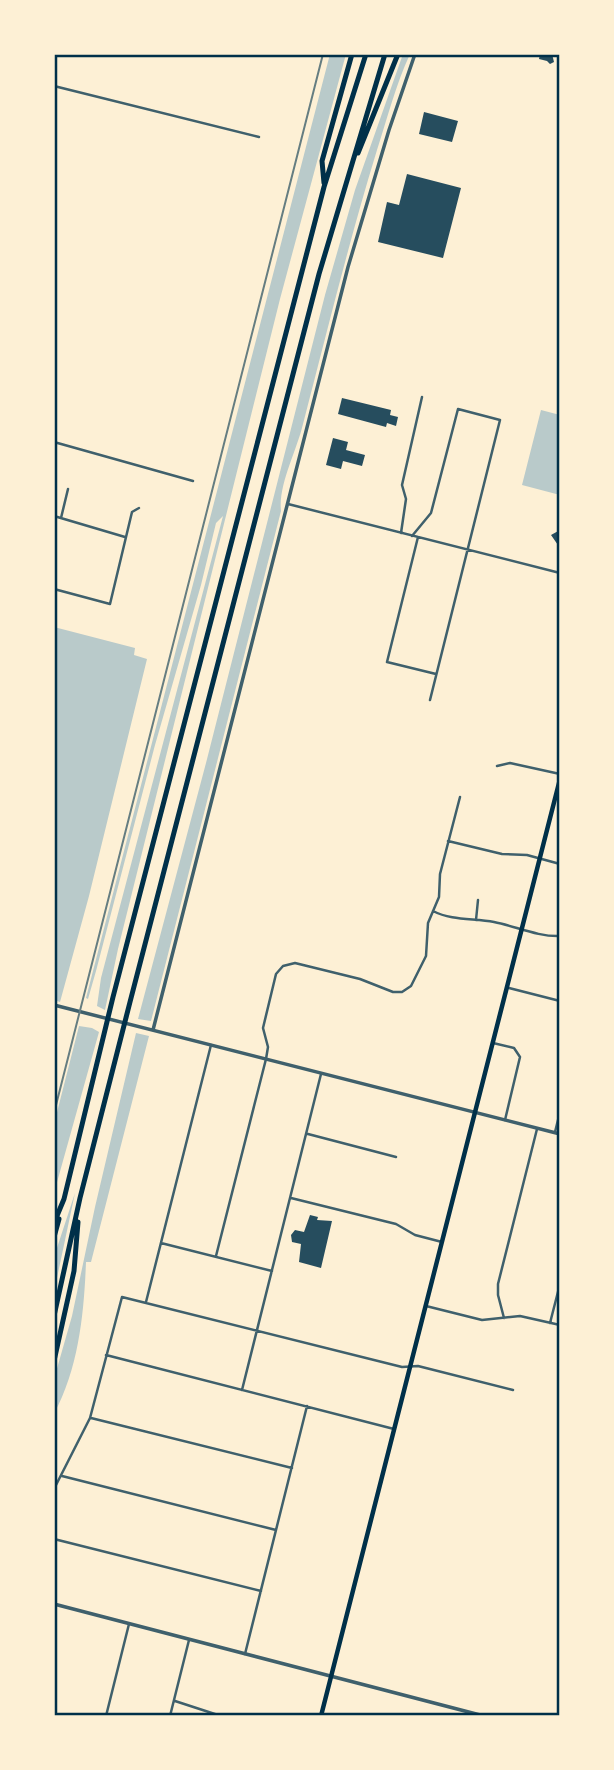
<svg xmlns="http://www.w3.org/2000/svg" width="614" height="1770" font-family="Montserrat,sans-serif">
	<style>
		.green { fill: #b9caca }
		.building { fill: #264d5e }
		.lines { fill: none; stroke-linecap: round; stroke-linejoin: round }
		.minor { stroke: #3f606c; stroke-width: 2.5 }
		.tertiary { stroke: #3f606c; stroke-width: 3.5 }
		.secondary { stroke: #003049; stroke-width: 4.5 }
		.motorway { stroke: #003049; stroke-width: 5 }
		.rail { stroke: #657d81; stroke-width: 2 }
		.neatline { fill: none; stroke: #003049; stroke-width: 2.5 }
	</style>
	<rect width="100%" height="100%" fill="#fdf0d5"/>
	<path class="green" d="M 330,54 L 346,54 L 280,299 L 118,949 L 105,1010 L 97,1006 L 101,978 L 223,516 L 216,523 L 201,585 L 155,745 L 96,971 L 88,999 L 86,998 Z
		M 403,54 L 410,54 C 396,84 387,119 377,150 C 349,241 327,332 303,424 C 297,450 278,485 281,511 L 151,1021 L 138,1019 L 206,763 L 325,295 L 355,190 Z
		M 541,410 L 560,415 L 560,495 L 522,485 Z
		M 54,627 L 135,648 L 134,655 L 147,659 L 89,896 L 60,1002 L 54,1000 Z
		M 79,1026 L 92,1028 L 99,1032 L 54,1193 L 54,1124 Z
		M 136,1033 L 149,1036 L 91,1262 L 86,1262 C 84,1313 79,1367 54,1414 L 54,1379 L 72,1316 L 95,1207 Z
		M 75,1193 L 54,1292 L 54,1257 Z"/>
	<path class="building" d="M 540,54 L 552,54 L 554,62 L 550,64 L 547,61 L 539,59 Z
		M 424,112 L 458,121 L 452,142 L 419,134 Z
		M 407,174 L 461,188 L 443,258 L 378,242 L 387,202 L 399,205 Z
		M 342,398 L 391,410 L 390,415 L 398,417 L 396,426 L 387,423 L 386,427 L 338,414 Z
		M 333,438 L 348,442 L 346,450 L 365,455 L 362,466 L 343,461 L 341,469 L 326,465 Z
		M 560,530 L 560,548 L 551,535 Z
		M 310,1215 L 318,1217 L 317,1220 L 332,1221 L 321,1268 L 299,1262 L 301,1244 L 292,1242 L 291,1235 L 295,1230 L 304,1232 Z"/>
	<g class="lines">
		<path class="minor" d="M 54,86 L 259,137
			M 54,442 L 193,481
			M 288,504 L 560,573
			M 54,516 L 125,537
			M 61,518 L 68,489
			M 401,533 L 406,499 L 402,485 L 422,397
			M 412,536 L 431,513 L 458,409 L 500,420 L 430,700
			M 418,537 L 387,662 L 436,674
			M 54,589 L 110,604 L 132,512 L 139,508
			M 497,766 L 510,763 L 560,774
			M 448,841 L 502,854 L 527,855 L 560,864
			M 433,911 C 452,921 474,918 494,922 C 515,926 538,937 560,936
			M 476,920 L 478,900
			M 509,988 L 560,1001
			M 493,1043 L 514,1048 L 520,1057 L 505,1120
			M 555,1132 L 560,1112
			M 308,1134 L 396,1157
			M 291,1198 L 396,1224 L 415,1235 L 442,1242
			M 161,1243 L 272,1271
			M 216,1256 L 266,1059 L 268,1047 L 263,1028 L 276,974 L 283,966 L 295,963 L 360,979 L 393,992 L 402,992 L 411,986 L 426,956 L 428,923 L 439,897 L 440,874 L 460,797
			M 146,1302 L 211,1045
			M 426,1306 L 482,1320 L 520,1316 L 560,1325
			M 504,1318 L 498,1295 L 498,1284 L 537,1129
			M 550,1323 L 560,1284
			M 106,1355 L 394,1429
			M 242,1390 L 321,1074
			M 91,1418 L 292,1468
			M 62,1476 L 276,1530
			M 54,1489 L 90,1418 L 122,1297 L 402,1367 L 418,1366 L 513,1390
			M 54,1539 L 261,1591
			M 245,1654 L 307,1406
			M 175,1701 L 221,1716
			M 106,1716 L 129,1624
			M 170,1716 L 189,1640"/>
		<path class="tertiary" d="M 54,1005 L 560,1134
			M 153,1030 L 348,267 L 389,130 L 415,54
			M 54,1604 L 484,1716"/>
		<path class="secondary" d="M 321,1716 L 560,779"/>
		<path class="motorway" d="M 358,153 L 398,54
			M 324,183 L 322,161 L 352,54
			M 54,1223 L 64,1199 L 113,997 L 324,187 L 366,54
			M 54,1237 L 59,1219
			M 54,1316 L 80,1198 L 130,1002 L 319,274 L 385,54
			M 54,1361 L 74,1271 L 78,1222"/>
		<path class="rail" d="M 54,1113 L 323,54"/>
	</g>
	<rect width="614" height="1770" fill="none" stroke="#fdf0d5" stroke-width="112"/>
	<rect x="56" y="56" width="502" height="1658" class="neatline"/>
</svg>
